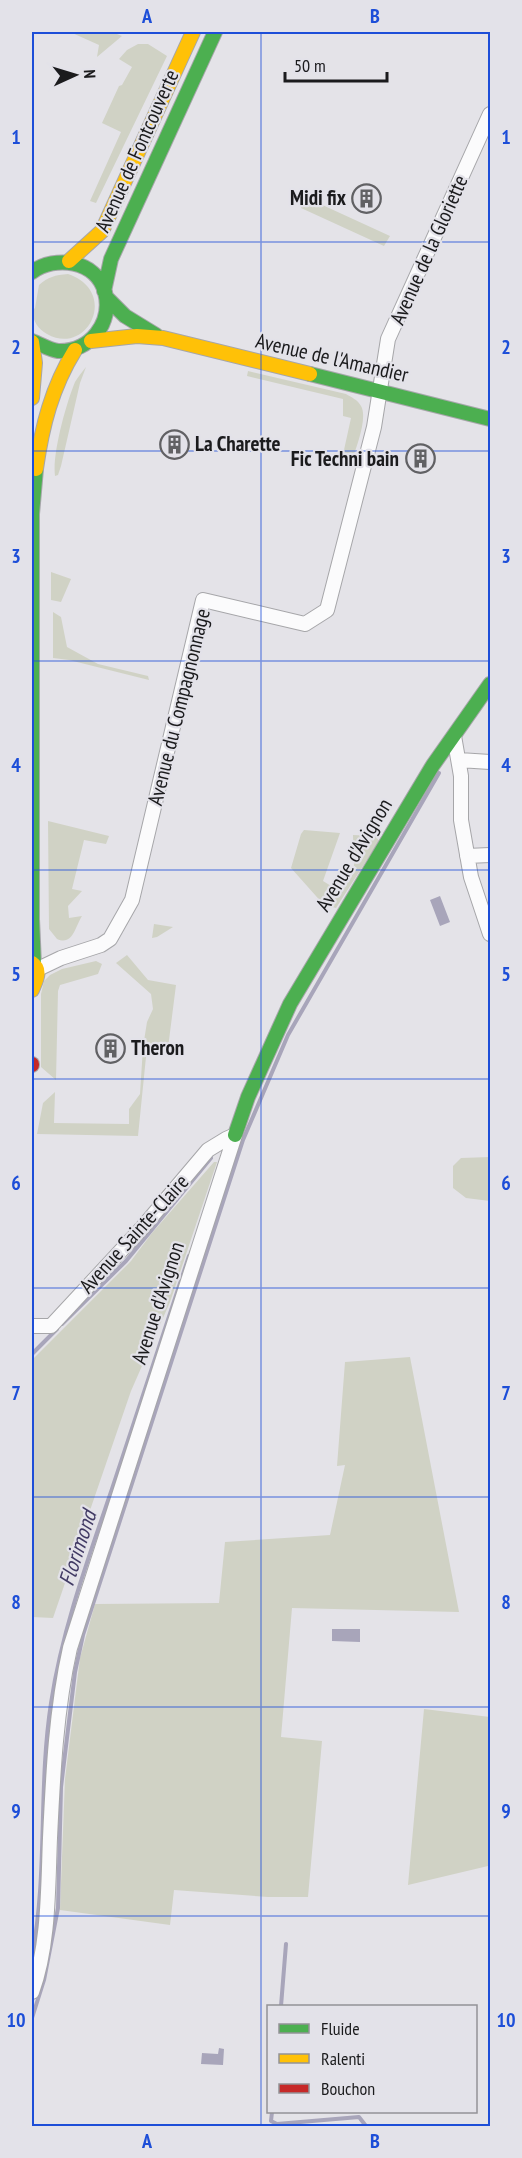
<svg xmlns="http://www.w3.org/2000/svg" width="522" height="2158" font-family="'PT Sans Narrow',sans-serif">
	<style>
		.green { fill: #d0d2c5 }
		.water { fill: #a8a5ba }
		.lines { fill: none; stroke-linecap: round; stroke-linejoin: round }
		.stream { stroke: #a8a5ba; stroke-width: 4 }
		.street-casing { stroke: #a6a6a9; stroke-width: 16 }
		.fast-casing { stroke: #a6a6a9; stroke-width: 16 }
		.slow-casing { stroke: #a6a6a9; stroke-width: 16 }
		.jam-casing { stroke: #a6a6a9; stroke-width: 16 }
		.street { stroke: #fbfbfc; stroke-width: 14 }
		.fast { stroke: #4caf50; stroke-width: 14 }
		.slow { stroke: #ffc107; stroke-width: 14 }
		.jam { stroke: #c62828; stroke-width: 14 }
		.grid { fill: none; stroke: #1d4ed8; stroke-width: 1.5; stroke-opacity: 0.55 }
		.labels { text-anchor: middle; stroke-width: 4.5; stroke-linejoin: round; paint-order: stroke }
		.street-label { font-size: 21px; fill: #1b1b1d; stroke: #e3e2e9 }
		.poi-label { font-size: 21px; font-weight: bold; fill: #1b1b1d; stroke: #e3e2e9; text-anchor: end }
		.water-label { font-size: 22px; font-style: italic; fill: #413a64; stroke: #e3e2e9 }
		.neatline { fill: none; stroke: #1d4ed8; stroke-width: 2 }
		.grid-label { font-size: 20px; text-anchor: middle; font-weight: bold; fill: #1d4ed8 }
	</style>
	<rect width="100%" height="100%" fill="#e4e3e8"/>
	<path class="green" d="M70,32H112L122,36L97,57L99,45Z
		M138,44H148L167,56L96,203L90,201L121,132L102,123L119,86L122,85L132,67L119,59L127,50Z
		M305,197L390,236L384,246L301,208Z
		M68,274C120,292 87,357 47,334C38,329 33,321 32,311L35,308L39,285C48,277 55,275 68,274Z
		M86,367L80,383L61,466L58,475L55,476C52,454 66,404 75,382C78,377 82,372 86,367Z
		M248,371L346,394C351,397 358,400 361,406C368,418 356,447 352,461L342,459L351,418L343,416V399L247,376Z
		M51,572L71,579L61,602L51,600Z
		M53,612L61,617L67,647L98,664L148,676L149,680L69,660L53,658Z
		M48,821L109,836L106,844L84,840L72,889L82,891L68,906L69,918L82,916C75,927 73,946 57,939L49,929Z
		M304,830L340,833L323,881L336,889L344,873L351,877L357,868L354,866L353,835L376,836L379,841L336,908L324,905L291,868L301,834Z
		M154,924L173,927L157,937L152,938Z
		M127,955L148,980L176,985L168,1048L166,1046L147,1047L138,1136L37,1134L43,1103L55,1092L54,1123L129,1124V1109L140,1094L143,1047L147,1022L153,1009L151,994L116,963Z
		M96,961L102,964L98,974L60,985L58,991L56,1080L41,1067V994L44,981L50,975L62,969Z
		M490,1157V1201L466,1198L453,1188V1166L461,1158Z
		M214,1162H217L170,1302L131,1391L53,1618L32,1617V1360L131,1261L152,1233Z
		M410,1357L459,1612L292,1608L281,1737L322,1741L308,1897H268L174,1890L170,1925L60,1910L65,1779L80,1658L95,1604L219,1603L225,1542L330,1535L345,1465L337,1466L345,1362Z
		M424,1709L490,1717V1804L488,1866L408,1885Z"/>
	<path class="water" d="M440,896L450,922L440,926L430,900Z
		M332,1629H360V1642L332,1641Z
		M219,2048L224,2049L223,2065L201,2064L202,2053L218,2054Z"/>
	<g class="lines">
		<path class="stream" d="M62,1324L126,1261L211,1158
			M32,1354L57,1329
			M32,1956C48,1873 38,1787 51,1703C62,1630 88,1559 112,1489C138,1412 163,1334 189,1256
			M281,2006L286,1944
			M32,2018L44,1980L58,1908L61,1787L75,1672L83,1635L243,1140L288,1035L439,773
			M272,2112L271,2121L277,2124L359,2117L366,2126"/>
		<defs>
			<path id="street" d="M454,736L461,776V820L471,877L490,934
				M459,760L490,762
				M467,856L490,855
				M38,969L61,958L101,945L110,939L132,900L203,600L305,624L327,610L374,427L388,339L490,114
				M32,1326H51L142,1228L208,1150L226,1139L235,1135
				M32,1992C49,1946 48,1887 50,1838C53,1774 56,1710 70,1648L235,1135"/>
			<path id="fast" d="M32,272C55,255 96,260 105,292C113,323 90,352 58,351C50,350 40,344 32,341
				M104,291L111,259L215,32
				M106,297L125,316L156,335
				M310,374L490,419
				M34,965L32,919V514L36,469
				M235,1135L248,1097L290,1004L433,765L490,684"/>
			<path id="slow" d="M69,261L102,231L193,32
				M91,341L137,336L163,338L310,374
				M32,342L35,363L32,398
				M36,469C42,426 52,387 75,350
				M32,963C42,970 36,980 32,990"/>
			<path id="jam" d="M32,1064V1065"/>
		</defs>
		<use href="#street" class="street-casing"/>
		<use href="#fast" class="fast-casing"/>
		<use href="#slow" class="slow-casing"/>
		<use href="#jam" class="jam-casing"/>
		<use href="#street" class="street"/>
		<use href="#fast" class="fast"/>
		<use href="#slow" class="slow"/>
		<use href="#jam" class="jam"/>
	</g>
	<path class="grid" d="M261,32V2126M32,242H490M32,451H490M32,661H490M32,870H490M32,1079H490M32,1288H490M32,1497H490M32,1707H490M32,1916H490"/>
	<defs>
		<symbol id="building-ring" viewBox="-11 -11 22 22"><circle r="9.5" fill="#e3e2e9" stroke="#616164" stroke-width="1.5"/><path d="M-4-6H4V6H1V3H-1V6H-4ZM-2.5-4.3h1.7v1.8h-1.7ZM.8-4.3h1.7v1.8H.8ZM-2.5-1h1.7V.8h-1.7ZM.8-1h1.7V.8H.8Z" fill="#616164"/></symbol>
	</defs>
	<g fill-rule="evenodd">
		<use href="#building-ring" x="350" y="182" width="33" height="33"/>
		<use href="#building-ring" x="158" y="428" width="33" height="33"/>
		<use href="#building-ring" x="404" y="442" width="33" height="33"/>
		<use href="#building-ring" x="94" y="1032" width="33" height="33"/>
	</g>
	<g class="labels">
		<g class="street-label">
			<text transform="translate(137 151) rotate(-66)" y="7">Avenue de Fontcouverte</text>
			<text transform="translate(429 250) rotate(-66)" y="7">Avenue de la Gloriette</text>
			<text transform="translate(332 358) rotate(13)" y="7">Avenue de l'Amandier</text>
			<text transform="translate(179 707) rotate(-76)" y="7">Avenue du Compagnonnage</text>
			<text transform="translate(354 855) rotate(-59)" y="7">Avenue d'Avignon</text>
			<text transform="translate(134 1234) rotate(-48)" y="7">Avenue Sainte-Claire</text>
			<text transform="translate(158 1303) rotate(-72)" y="7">Avenue d'Avignon</text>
		</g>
		<g class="poi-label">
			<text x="346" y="205">Midi fix</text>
			<text x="195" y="451" text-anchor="start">La Charette</text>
			<text x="399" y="466">Fic Techni bain</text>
			<text x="131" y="1055" text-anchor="start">Theron</text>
		</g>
		<g class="water-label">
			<text transform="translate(77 1548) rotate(-72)" y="8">Florimond</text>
		</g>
	</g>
	<rect width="522" height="2158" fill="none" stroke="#e3e2e9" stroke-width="66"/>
	<rect x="267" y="2005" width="210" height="108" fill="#e3e2e9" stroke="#939297" stroke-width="1.5"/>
	<rect x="279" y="2024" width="30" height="9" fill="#4caf50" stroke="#939297" stroke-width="1.5"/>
	<text x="321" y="2035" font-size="18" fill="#1b1b1d">Fluide</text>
	<rect x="279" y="2054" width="30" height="9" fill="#ffc107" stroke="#939297" stroke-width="1.5"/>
	<text x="321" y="2065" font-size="18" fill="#1b1b1d">Ralenti</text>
	<rect x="279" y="2084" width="30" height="9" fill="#c62828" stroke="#939297" stroke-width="1.5"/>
	<text x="321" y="2095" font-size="18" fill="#1b1b1d">Bouchon</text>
	<g transform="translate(75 75) rotate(86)" stroke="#e3e2e9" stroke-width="4.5" paint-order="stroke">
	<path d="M0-4.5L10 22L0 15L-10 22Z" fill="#1b1b1d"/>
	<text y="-9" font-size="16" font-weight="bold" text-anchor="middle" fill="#1b1b1d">N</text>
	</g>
	<path d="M285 72v9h102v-9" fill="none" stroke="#1b1b1d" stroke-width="3"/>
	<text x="294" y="72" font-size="18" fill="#1b1b1d" stroke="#e3e2e9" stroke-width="4.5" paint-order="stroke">50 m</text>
	<rect x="33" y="33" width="456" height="2092" class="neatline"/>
	<g class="grid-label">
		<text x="147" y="23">A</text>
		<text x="375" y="23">B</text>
		<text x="16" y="144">1</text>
		<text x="506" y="144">1</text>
		<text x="16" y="354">2</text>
		<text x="506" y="354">2</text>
		<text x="16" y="563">3</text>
		<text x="506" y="563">3</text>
		<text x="16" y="772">4</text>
		<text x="506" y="772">4</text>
		<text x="16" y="981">5</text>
		<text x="506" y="981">5</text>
		<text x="16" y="1190">6</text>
		<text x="506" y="1190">6</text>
		<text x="16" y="1400">7</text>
		<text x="506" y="1400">7</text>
		<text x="16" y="1609">8</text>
		<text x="506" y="1609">8</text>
		<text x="16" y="1818">9</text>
		<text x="506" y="1818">9</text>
		<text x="16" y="2027">10</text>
		<text x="506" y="2027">10</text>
		<text x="147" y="2148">A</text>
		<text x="375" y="2148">B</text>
	</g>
</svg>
